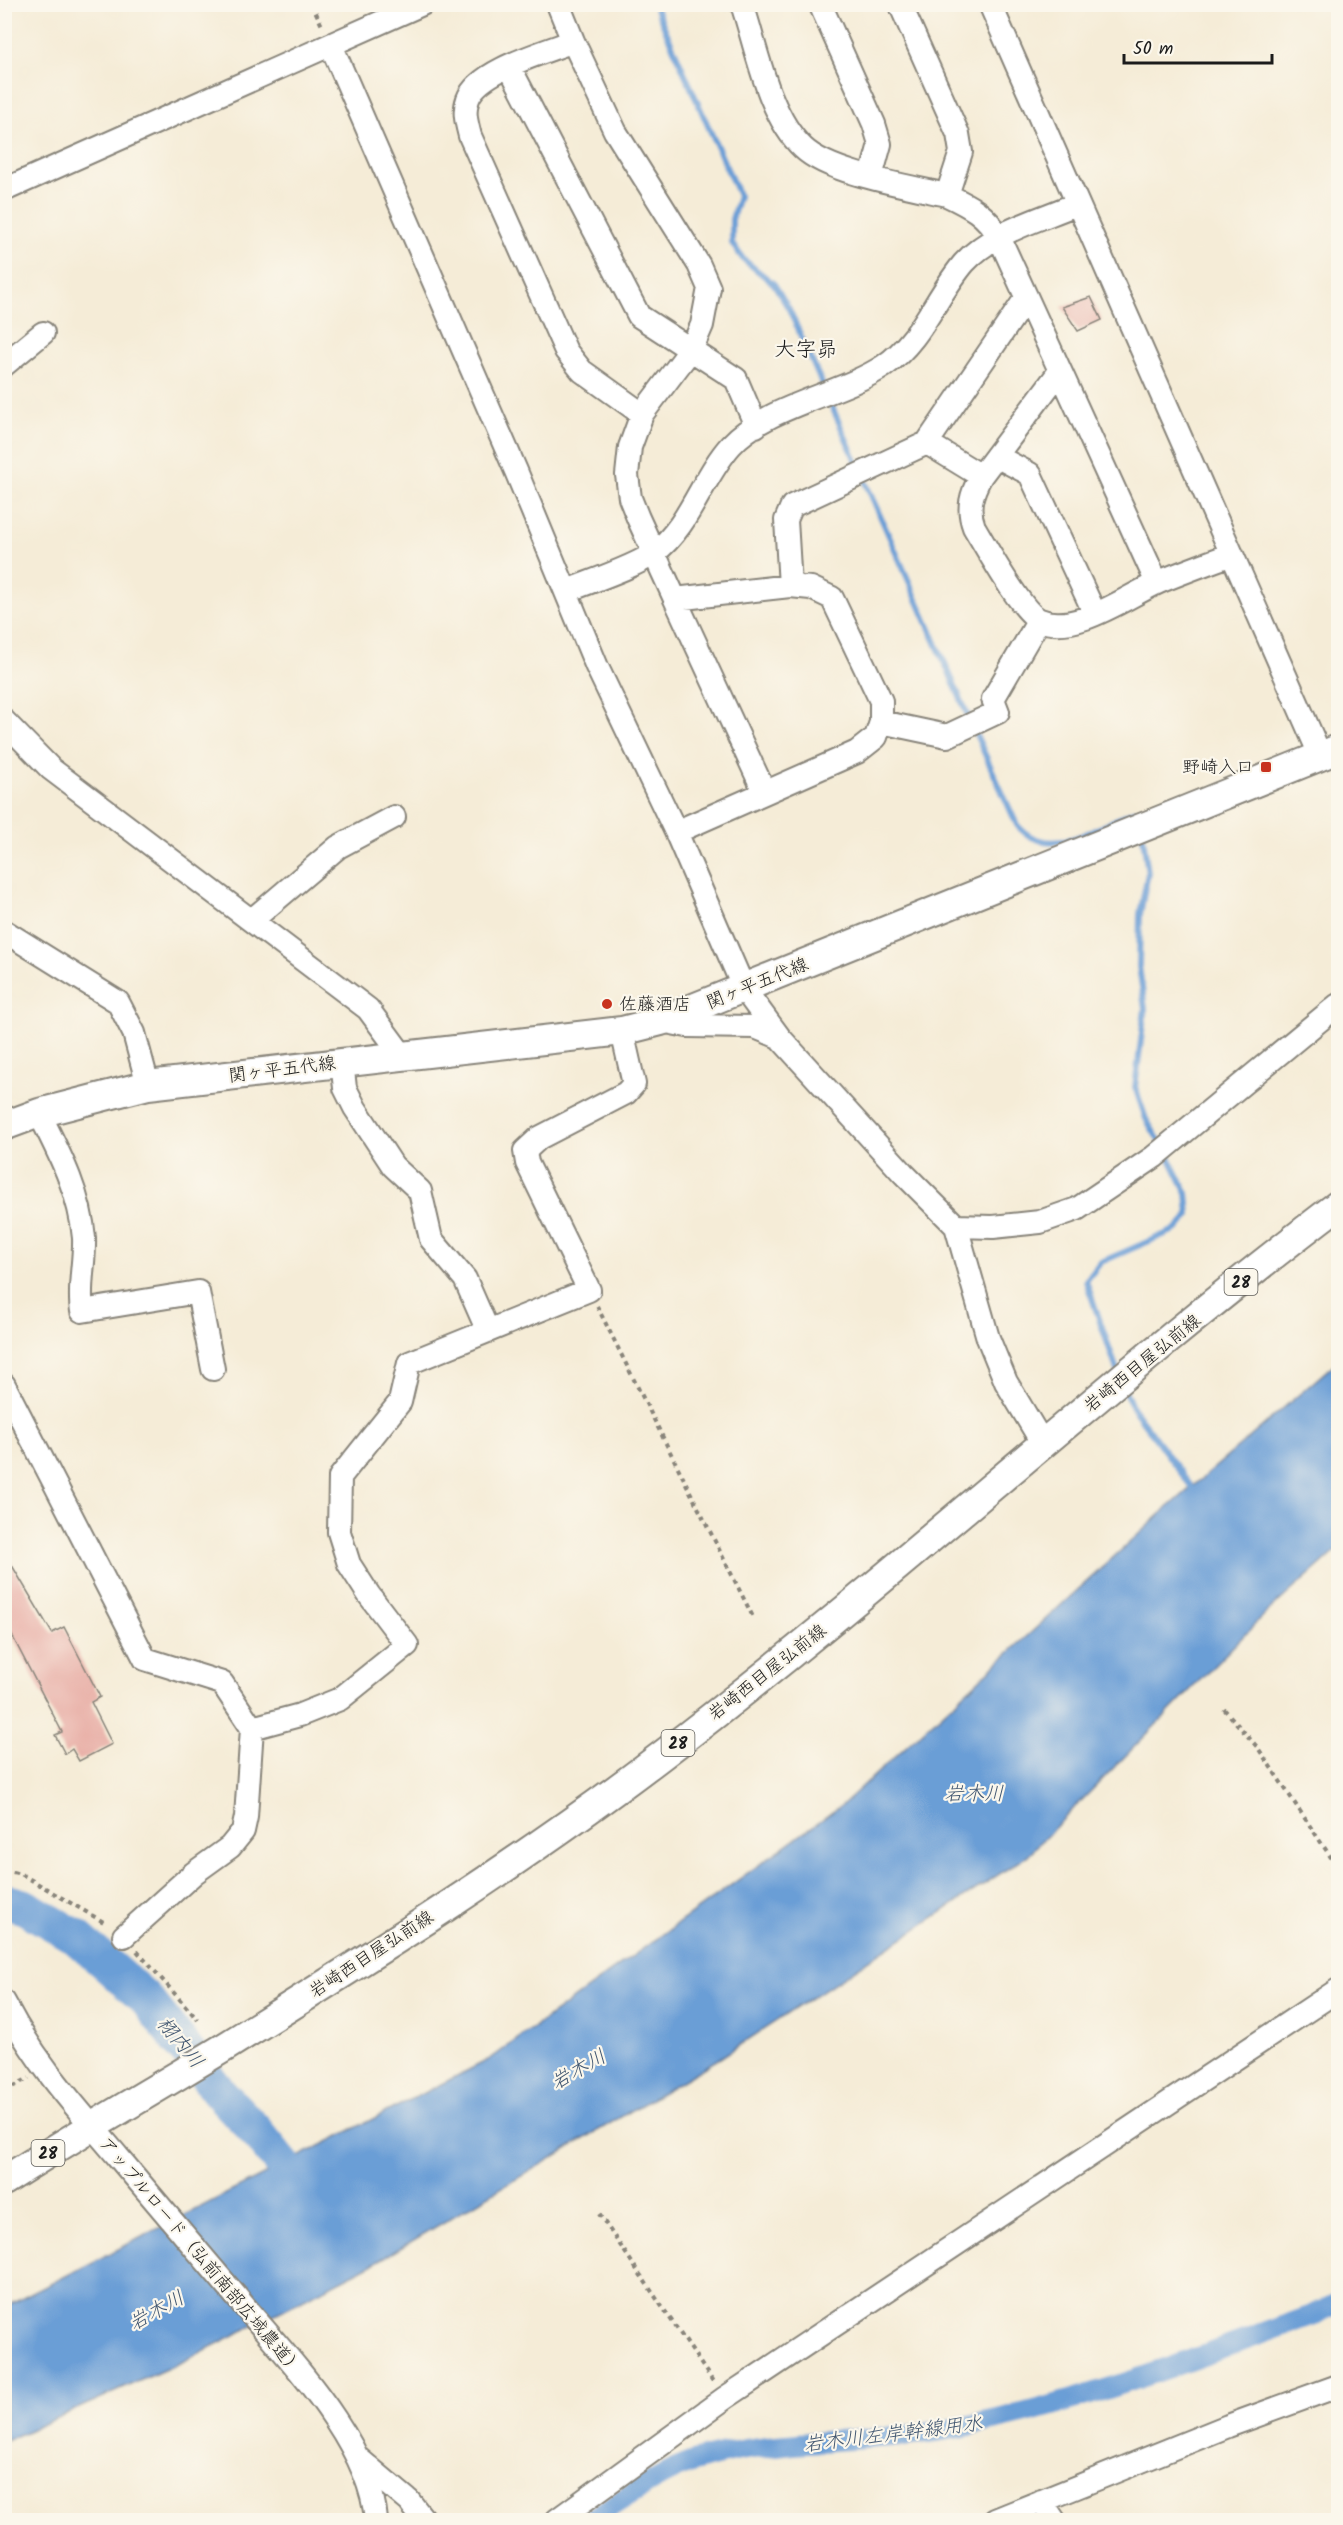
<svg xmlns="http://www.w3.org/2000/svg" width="1343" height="2525" font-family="Kalam,'Klee One',sans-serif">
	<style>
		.water { fill: #6b9ed6; stroke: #445d79; stroke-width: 1.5 }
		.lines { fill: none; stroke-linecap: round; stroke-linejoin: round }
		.stream { stroke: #6b9ed6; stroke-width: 6 }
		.canal { stroke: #6b9ed6; stroke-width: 21 }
		.river { stroke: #6b9ed6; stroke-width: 36 }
		.building { fill: #e8ada5 }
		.minor-casing { stroke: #88847a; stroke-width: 26 }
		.major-casing { stroke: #88847a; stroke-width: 32 }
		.path { stroke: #88847a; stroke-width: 4; stroke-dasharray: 4.5 4.5; stroke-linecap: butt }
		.minor { stroke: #fff; stroke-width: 22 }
		.major { stroke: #fff; stroke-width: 28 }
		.poi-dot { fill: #c8321e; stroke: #fbf7ec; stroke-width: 2 }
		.labels { text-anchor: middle; stroke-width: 4.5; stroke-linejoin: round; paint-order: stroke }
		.shield { fill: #fbf7ec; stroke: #5f5e5a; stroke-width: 1.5 }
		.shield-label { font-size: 16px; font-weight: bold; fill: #1c1c1c }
		.poi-label { font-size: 18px; fill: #1c1c1c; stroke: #fbf7ec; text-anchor: end }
		.street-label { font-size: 18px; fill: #1c1c1c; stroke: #fbf7ec }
		.water-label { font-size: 20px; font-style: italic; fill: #405670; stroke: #fbf7ec }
		.quarter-label { font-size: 21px; fill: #1c1c1c; stroke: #fbf7ec }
	</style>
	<rect width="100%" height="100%" fill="#fbf7ec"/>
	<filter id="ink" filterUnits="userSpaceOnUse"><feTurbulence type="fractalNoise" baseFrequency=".0167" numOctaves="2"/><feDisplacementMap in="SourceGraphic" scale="12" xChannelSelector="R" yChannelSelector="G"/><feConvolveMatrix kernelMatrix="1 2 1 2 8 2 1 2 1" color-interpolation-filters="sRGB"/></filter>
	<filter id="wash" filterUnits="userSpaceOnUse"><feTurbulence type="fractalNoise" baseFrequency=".008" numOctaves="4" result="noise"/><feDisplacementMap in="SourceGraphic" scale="24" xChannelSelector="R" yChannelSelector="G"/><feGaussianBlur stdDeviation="1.35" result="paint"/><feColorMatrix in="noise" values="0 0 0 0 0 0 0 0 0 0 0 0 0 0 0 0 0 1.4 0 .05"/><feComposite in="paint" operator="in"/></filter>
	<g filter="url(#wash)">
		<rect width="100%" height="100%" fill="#f5ecd7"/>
		<path class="water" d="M1338,1361V1549L1264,1615L1027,1856L720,2058L380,2260L184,2361L5,2441V2307L490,2059L842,1805L1164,1511Z"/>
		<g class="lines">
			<path class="stream" d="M654,4L739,196L732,219V243L743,259L774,284L789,309L970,720
				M974,730L1017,825C1049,863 1098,827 1134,811L1137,821
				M1143,837L1148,873L1140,914L1139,966L1145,1009L1135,1087L1146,1119L1161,1144
				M1118,1373L1086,1281L1101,1262L1177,1229L1189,1215L1187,1193L1167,1153
				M1124,1388L1132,1407L1196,1493"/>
			<path class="canal" d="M590,2520C617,2503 662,2472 692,2462C779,2435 873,2445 962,2427C1083,2404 1200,2356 1316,2314L1338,2303"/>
			<path class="river" d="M4,1901L25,1907L76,1937L146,1999L219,2092L253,2128L298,2183L299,2208"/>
		</g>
		<g id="blocks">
			<path class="building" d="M1091,297L1102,320L1078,331L1062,307Z
				M4,1552L52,1633L64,1627L100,1697L91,1702L112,1744L79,1761L72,1749L65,1754L55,1735L62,1732L4,1620Z"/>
		</g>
	</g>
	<g filter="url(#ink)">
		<use href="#blocks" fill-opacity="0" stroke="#88847a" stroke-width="1.5"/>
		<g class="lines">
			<defs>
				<path id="minor" d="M558,4L573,41
					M742,4C757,49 768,115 803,148C830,174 909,186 947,195
					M820,4L874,124L880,144L871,177
					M900,4L958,134L961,152L947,195C970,206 986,214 999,237L1157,583
					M990,4L1321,757
					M331,45L516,471L597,667L676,832L744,989L780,1038L903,1173L956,1226L993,1227L1040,1222L1077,1209L1154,1157L1338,1005
					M509,66L639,316L736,379L756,426
					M4,190L422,4
					M4,365L43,333
					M1060,371L981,476C971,494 967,509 974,527C986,547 1022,613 1040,620C1076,635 1127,596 1159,582C1183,572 1208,563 1232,554
					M642,414L582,371L566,351L470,136C467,124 463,112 468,99C478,70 546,52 573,41L615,131L699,265L709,288L702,325L692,348L642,414L630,447L627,475L630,498L638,518L675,599L790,586L811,588L832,598L881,701V722L876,737L857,752L676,832
					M927,443L981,476
					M996,456L1030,474L1095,614
					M790,586L786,520L792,506L927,443L1026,298
					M567,591C589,582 637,566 654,553C690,526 702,477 731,445C766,406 840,395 884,366C921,341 936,296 964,263C992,232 1039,220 1076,204
					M675,599L764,791
					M4,721L51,769L368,1009L402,1055
					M881,722L947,736L998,712L993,699L1039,620
					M252,920L338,847L394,817
					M4,931L118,1002L134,1033L148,1085
					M661,1021L687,1026L755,1027L779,1037
					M342,1062L345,1088L355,1108L393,1166L420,1191L431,1239L465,1279L487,1329
					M39,1113C59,1153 80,1192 84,1238C85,1262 78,1287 82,1311L198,1292L213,1369
					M956,1226L988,1338L1006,1382L1043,1444
					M4,1385L145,1659L222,1683L252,1728L246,1817L243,1831L230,1847L194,1873L124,1936
					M252,1728L300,1715L340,1699L407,1645L369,1595L349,1564L339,1532L340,1477L400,1402L409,1363L589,1290L527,1163L525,1151L539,1138L626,1093L634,1084L622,1031
					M4,2002C36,2064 75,2106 119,2158C163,2210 207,2262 251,2314C298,2369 370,2446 376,2520
					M359,2459L409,2501L424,2520
					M1041,2501L1054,2520
					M557,2520L725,2398L1338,1990
					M995,2520L1228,2426L1338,2386"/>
				<path id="major" d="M4,1126L39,1113L148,1085L622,1031L661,1021L1338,749
					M4,2181C77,2134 151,2092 225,2047C373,1955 522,1862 661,1756C893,1580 1106,1381 1338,1205"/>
			</defs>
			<use href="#minor" class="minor-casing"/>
			<use href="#major" class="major-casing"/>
			<path class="path" d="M312,4L323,28
				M597,1306L754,1619
				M1224,1709L1258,1748L1338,1868
				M4,1870L21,1874L107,1924
				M137,1951L198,2020
				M4,2072L12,2087L29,2078
				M599,2214L714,2383"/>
			<use href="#minor" class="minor"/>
			<use href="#major" class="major"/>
		</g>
	</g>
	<g class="poi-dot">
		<rect x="1260" y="761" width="12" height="12" rx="3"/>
		<circle cx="607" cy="1004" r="6"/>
	</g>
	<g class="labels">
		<g class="shield">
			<rect x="1224.5" y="1269" width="33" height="26" rx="4.5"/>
			<rect x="661.5" y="1730" width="33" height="26" rx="4.5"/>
			<rect x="31.5" y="2140" width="33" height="26" rx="4.5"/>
		</g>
		<g class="shield-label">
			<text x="1241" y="1288">28</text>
			<text x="678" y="1749">28</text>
			<text x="48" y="2159">28</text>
		</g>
		<g class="poi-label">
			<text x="1254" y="773">野崎入口</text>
			<text x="619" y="1010" text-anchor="start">佐藤酒店</text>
		</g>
		<g class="street-label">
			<text transform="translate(757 983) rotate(-22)" y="6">関ヶ平五代線</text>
			<text transform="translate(282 1069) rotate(-7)" y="6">関ヶ平五代線</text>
			<text transform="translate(1142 1363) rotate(-39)" y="6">岩崎西目屋弘前線</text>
			<text transform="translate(767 1672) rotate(-38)" y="6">岩崎西目屋弘前線</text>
			<text transform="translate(371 1954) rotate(-33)" y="6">岩崎西目屋弘前線</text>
			<text transform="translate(201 2256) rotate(50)" y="6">アップルロード（弘前南部広域農道）</text>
		</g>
		<g class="water-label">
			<text x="974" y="1800">岩木川</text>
			<text transform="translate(181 2042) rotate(50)" y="7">栩内川</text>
			<text transform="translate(578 2069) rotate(-30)" y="7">岩木川</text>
			<text transform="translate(156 2310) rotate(-29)" y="7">岩木川</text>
			<text transform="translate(893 2433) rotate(-7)" y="7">岩木川左岸幹線用水</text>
		</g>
		<g class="quarter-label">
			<text x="806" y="356">大字昴</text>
		</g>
	</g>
	<rect width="1343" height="2525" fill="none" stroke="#fbf7ec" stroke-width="24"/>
	<path d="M1124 54v9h148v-9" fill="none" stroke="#1c1c1c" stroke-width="3"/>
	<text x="1133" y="54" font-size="18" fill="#1c1c1c" stroke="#fbf7ec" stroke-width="4.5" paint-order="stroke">50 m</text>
</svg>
